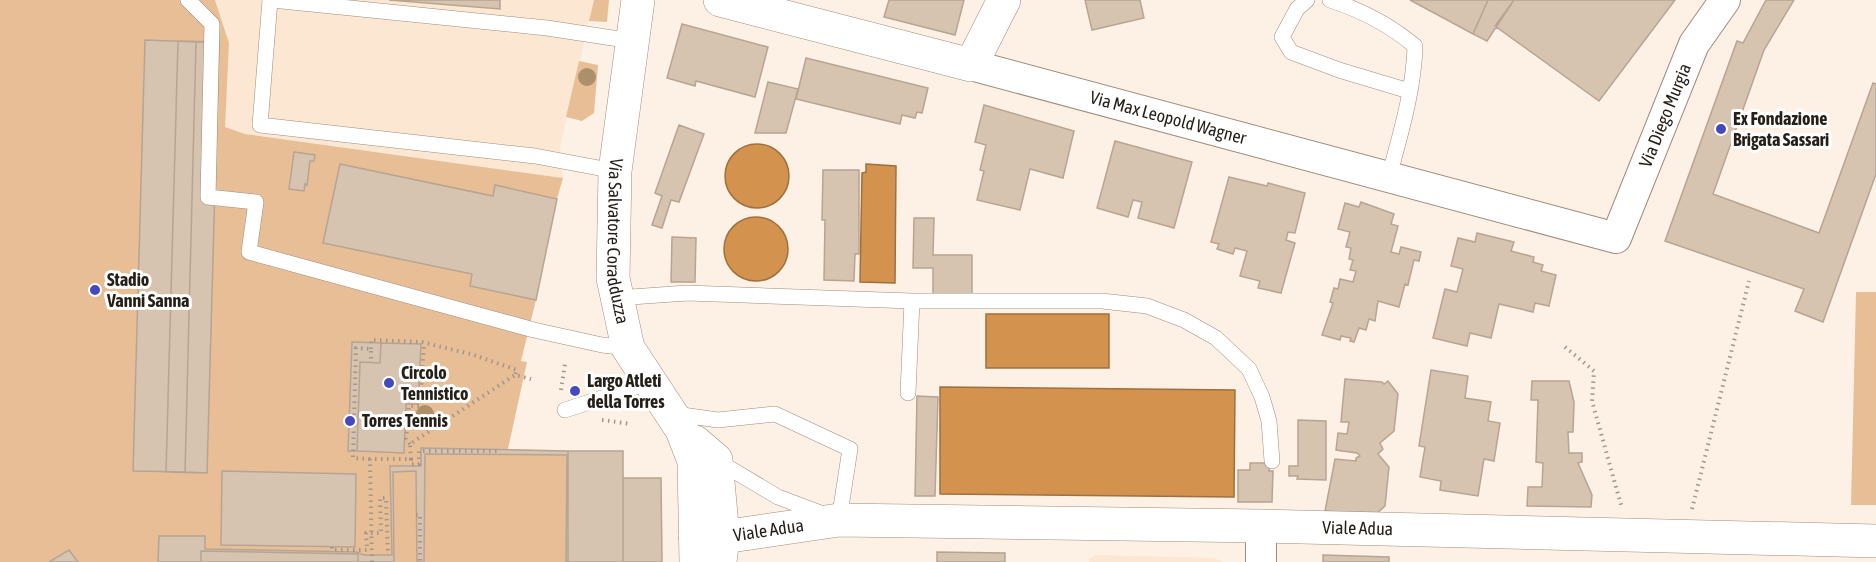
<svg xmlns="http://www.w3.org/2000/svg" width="1876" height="562" font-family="'Asap Condensed',sans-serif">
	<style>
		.built { fill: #fce7d3 }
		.green { fill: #e8be97 }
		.water { fill: #d3924e; stroke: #9f703e; stroke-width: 1.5 }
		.building { fill: #d6c3b0; stroke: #b7a492; stroke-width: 1.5 }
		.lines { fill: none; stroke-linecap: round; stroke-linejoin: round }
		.service-casing { stroke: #9f8c7b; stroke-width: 16 }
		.minor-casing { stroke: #9f8c7b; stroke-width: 32 }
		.secondary-casing { stroke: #9f8c7b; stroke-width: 34 }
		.path { stroke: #a1978d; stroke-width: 4; stroke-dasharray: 1.5 4.5; stroke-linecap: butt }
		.service { stroke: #fff; stroke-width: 15 }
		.minor { stroke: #fff; stroke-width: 30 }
		.secondary { stroke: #fff; stroke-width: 33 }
		.tree { fill: #ac8f6b }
		.poi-dot { fill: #4449be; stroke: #fff; stroke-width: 2 }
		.labels { text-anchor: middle; stroke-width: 6; stroke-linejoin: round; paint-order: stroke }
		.street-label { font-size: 18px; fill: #261f18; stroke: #fff }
		.poi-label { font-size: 18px; font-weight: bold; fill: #261f18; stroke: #fff; text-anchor: start }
	</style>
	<rect width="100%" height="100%" fill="#fdf1e5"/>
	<path class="built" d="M215,0H594L560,147L563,178L245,134L224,127L229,43Z
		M1096,555L1215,558L1222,562H1089L1090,558Z"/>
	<path class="green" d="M0,0H215L229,43L225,127L245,134L563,178L557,199L496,185L493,196L324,243L472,274L470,286L536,300L521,361L527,362L508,449L568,451V562H0Z
		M594,0H609L607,22L589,21Z
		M579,61L598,65L594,113L582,121L566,117Z
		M1856,292H1876V505H1851Z"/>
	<path class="water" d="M725 176a32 32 0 1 1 64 0a32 32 0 1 1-64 0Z
		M866,164L896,166L895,283L860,282L862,173L866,172Z
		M724 249a32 32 0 1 1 64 0a32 32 0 1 1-64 0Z
		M986,314H1109V368H986Z
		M940,387L1235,390L1234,497L940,494Z"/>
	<path class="building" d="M389,0H500V9Z
		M889,0H964L955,35L884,17Z
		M1085,0H1140L1144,18L1092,30Z
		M1410,0H1488L1473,34Z
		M1488,0H1514L1487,41L1473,34Z
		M1514,0H1675L1599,101L1495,26Z
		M1766,0H1794L1764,50L1713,194L1819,233L1873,83L1876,84V174L1823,322L1795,311L1804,289L1665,241L1737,41L1743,43Z
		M682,24L768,47L755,97L696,81L695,86L667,78Z
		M145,40L196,42L185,472L133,471Z
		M178,41L219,42L207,473L166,472Z
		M196,42H219L207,473L185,472Z
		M806,58L928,88L922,113L917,112L915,118L902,115L900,124L796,99Z
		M768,82L798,89L786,133H755Z
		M984,105L1074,131L1063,178L1030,169L1020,210L977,200L984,171L980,170L986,145L975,142Z
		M679,125L704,134L679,202L671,200L662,228L652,225L662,196L655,193Z
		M1115,141L1192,162L1174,228L1138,218L1142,202L1133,200L1128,217L1097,208Z
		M294,152L315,155L314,161H310L307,185L305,184L304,191L289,189Z
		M340,164L493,196L495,185L557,199L536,300L470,286L472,274L323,243Z
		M823,170H859V254H855L854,281L824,280L825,220H822Z
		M1229,177L1267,186L1268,183L1305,193L1295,233L1288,232L1286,240L1295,243L1281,293L1258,288L1260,281L1240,276L1247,251L1235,248L1233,254L1217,249L1219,244L1211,242Z
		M1361,202L1394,214L1391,224L1398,226L1391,252L1399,254L1401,247L1421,252L1419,261L1414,260L1408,285L1405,284L1399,307L1378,301L1375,321L1369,319L1366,330L1359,328L1354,342L1350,341L1351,338L1341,336L1340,340L1322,335L1333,303L1330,302L1334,288L1338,289L1340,279L1353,282L1356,271L1350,270L1353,260L1349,259L1351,248L1346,247L1350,232L1338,229L1345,203L1359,207Z
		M914,218H934L933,255H972V294H933V268H913Z
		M1477,233L1514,242L1511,251L1534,257L1533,262L1543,265L1541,271L1556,275L1549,306L1535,303L1533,312L1499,304L1491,338L1470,333L1467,346L1433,338L1445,289L1457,292L1463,269L1451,266L1458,238L1475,242Z
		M672,237L696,238L695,282H671Z
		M352,342L381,343L380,363L360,362L357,451H348Z
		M381,343L421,344L418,404H406L404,453L357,451L360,362L380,363Z
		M1431,370L1468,376L1465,398L1491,402L1488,421L1500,423L1494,461L1484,459L1478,496L1440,490L1441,481L1420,477L1425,447L1419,446Z
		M1345,379L1382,382L1384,384L1388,381L1398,394L1394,431L1380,443L1383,449L1378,454L1389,467L1385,506L1373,517L1325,511L1335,459L1356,461V458L1360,456L1357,453L1336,450L1338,433L1347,434L1349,422H1341Z
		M1532,381H1569L1574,402L1573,432H1568L1569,453H1582V462L1578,463L1592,495L1591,507L1527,506L1528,487H1542L1543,463L1536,462L1538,400H1531Z
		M917,396L938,397L935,496H915Z
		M1298,420L1326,421V480L1297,479L1298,476H1289V466H1298Z
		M421,448L568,451V562H566L567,455L425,454L424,562H417L416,471L393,472L394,562H358V554L201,551V562H158L159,536H205V549L356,552L364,555H392L390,466H421Z
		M568,451H623V562H568Z
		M1250,463H1269V471H1273L1272,502H1238V470H1250Z
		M222,471L356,474L355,547L221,545Z
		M623,478H661L662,562H623Z
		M69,550L78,562H49Z
		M201,551L358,554V562H201Z
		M937,552L1005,553V562H937Z
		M1323,555L1389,557V562H1323Z"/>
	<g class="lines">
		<defs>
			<path id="service" d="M188,0L212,24L208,197L256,202L249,252L534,330L602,345L628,348
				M270,0L260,125L535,156L615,171
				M272,0L547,28L632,41
				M1307,0L1297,9L1282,37L1291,52L1339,70L1409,91
				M1330,0C1361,10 1390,25 1415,46C1414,90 1400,135 1389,177
				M617,298L687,293L912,301
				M908,393L912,301H1102L1147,306L1184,320L1216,338L1249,369L1262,397L1269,421L1272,461
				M565,410L651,382
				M675,414L718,420L775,414L850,449L839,520L778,497L716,460"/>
			<g id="minor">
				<path id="s1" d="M971,65L1616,238L1694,44L1725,0"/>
				<path d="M1261,562V526"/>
			</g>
			<g id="secondary">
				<path id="s2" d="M638,0L615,171L613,278L628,348L682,430L694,461L696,562"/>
				<path d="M720,0L971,65L1004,0"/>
				<path d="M695,442L716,460L723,537L720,562"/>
				<path id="s3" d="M695,535L723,537L839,520L1261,526L1876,541"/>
			</g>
		</defs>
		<use href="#service" class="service-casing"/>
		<use href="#minor" class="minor-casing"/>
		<use href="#secondary" class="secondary-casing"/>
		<path class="path" d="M1565,347L1594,371L1592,401L1621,505
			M371,349V340L422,342L474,355L517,370L515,375
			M561,390L565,364
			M602,420L631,424
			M410,444L406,439L409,406H420L424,344
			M370,459L353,458L356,348L371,349V362
			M411,459V464H419V451H497L498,454
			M1692,509L1749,281
			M416,515H420V562
			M332,547V550H367L366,533H381L380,498H386L388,555
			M372,562L370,459H411L410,444L515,375L531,379"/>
		<use href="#service" class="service"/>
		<use href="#minor" class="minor"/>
		<use href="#secondary" class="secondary"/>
	</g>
	<g class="tree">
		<circle cx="587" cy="77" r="9"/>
		<circle cx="425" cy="414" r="9"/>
	</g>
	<g class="poi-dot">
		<circle cx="1721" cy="129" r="6"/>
		<circle cx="95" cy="290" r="6"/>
		<circle cx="389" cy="383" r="6"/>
		<circle cx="575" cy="391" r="6"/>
		<circle cx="350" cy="421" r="6"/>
	</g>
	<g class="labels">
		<g class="street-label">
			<text dy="6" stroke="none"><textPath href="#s1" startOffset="800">Via Diego Murgia</textPath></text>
			<text dy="6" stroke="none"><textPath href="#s1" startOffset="204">Via Max Leopold Wagner</textPath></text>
			<text dy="6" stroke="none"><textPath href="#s2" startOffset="243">Via Salvatore Coradduzza</textPath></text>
			<text dy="6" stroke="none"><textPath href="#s3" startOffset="664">Viale Adua</textPath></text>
			<text dy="6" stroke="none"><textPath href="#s3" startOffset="74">Viale Adua</textPath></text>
		</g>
		<g class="poi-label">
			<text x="1733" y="125">Ex Fondazione<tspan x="1733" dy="21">Brigata Sassari</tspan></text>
			<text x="107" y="286">Stadio<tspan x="107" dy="21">Vanni Sanna</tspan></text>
			<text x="401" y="379">Circolo<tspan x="401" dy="21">Tennistico</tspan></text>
			<text x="587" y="387">Largo Atleti<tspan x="587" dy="21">della Torres</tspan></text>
			<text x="362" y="427">Torres Tennis</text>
		</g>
	</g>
</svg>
